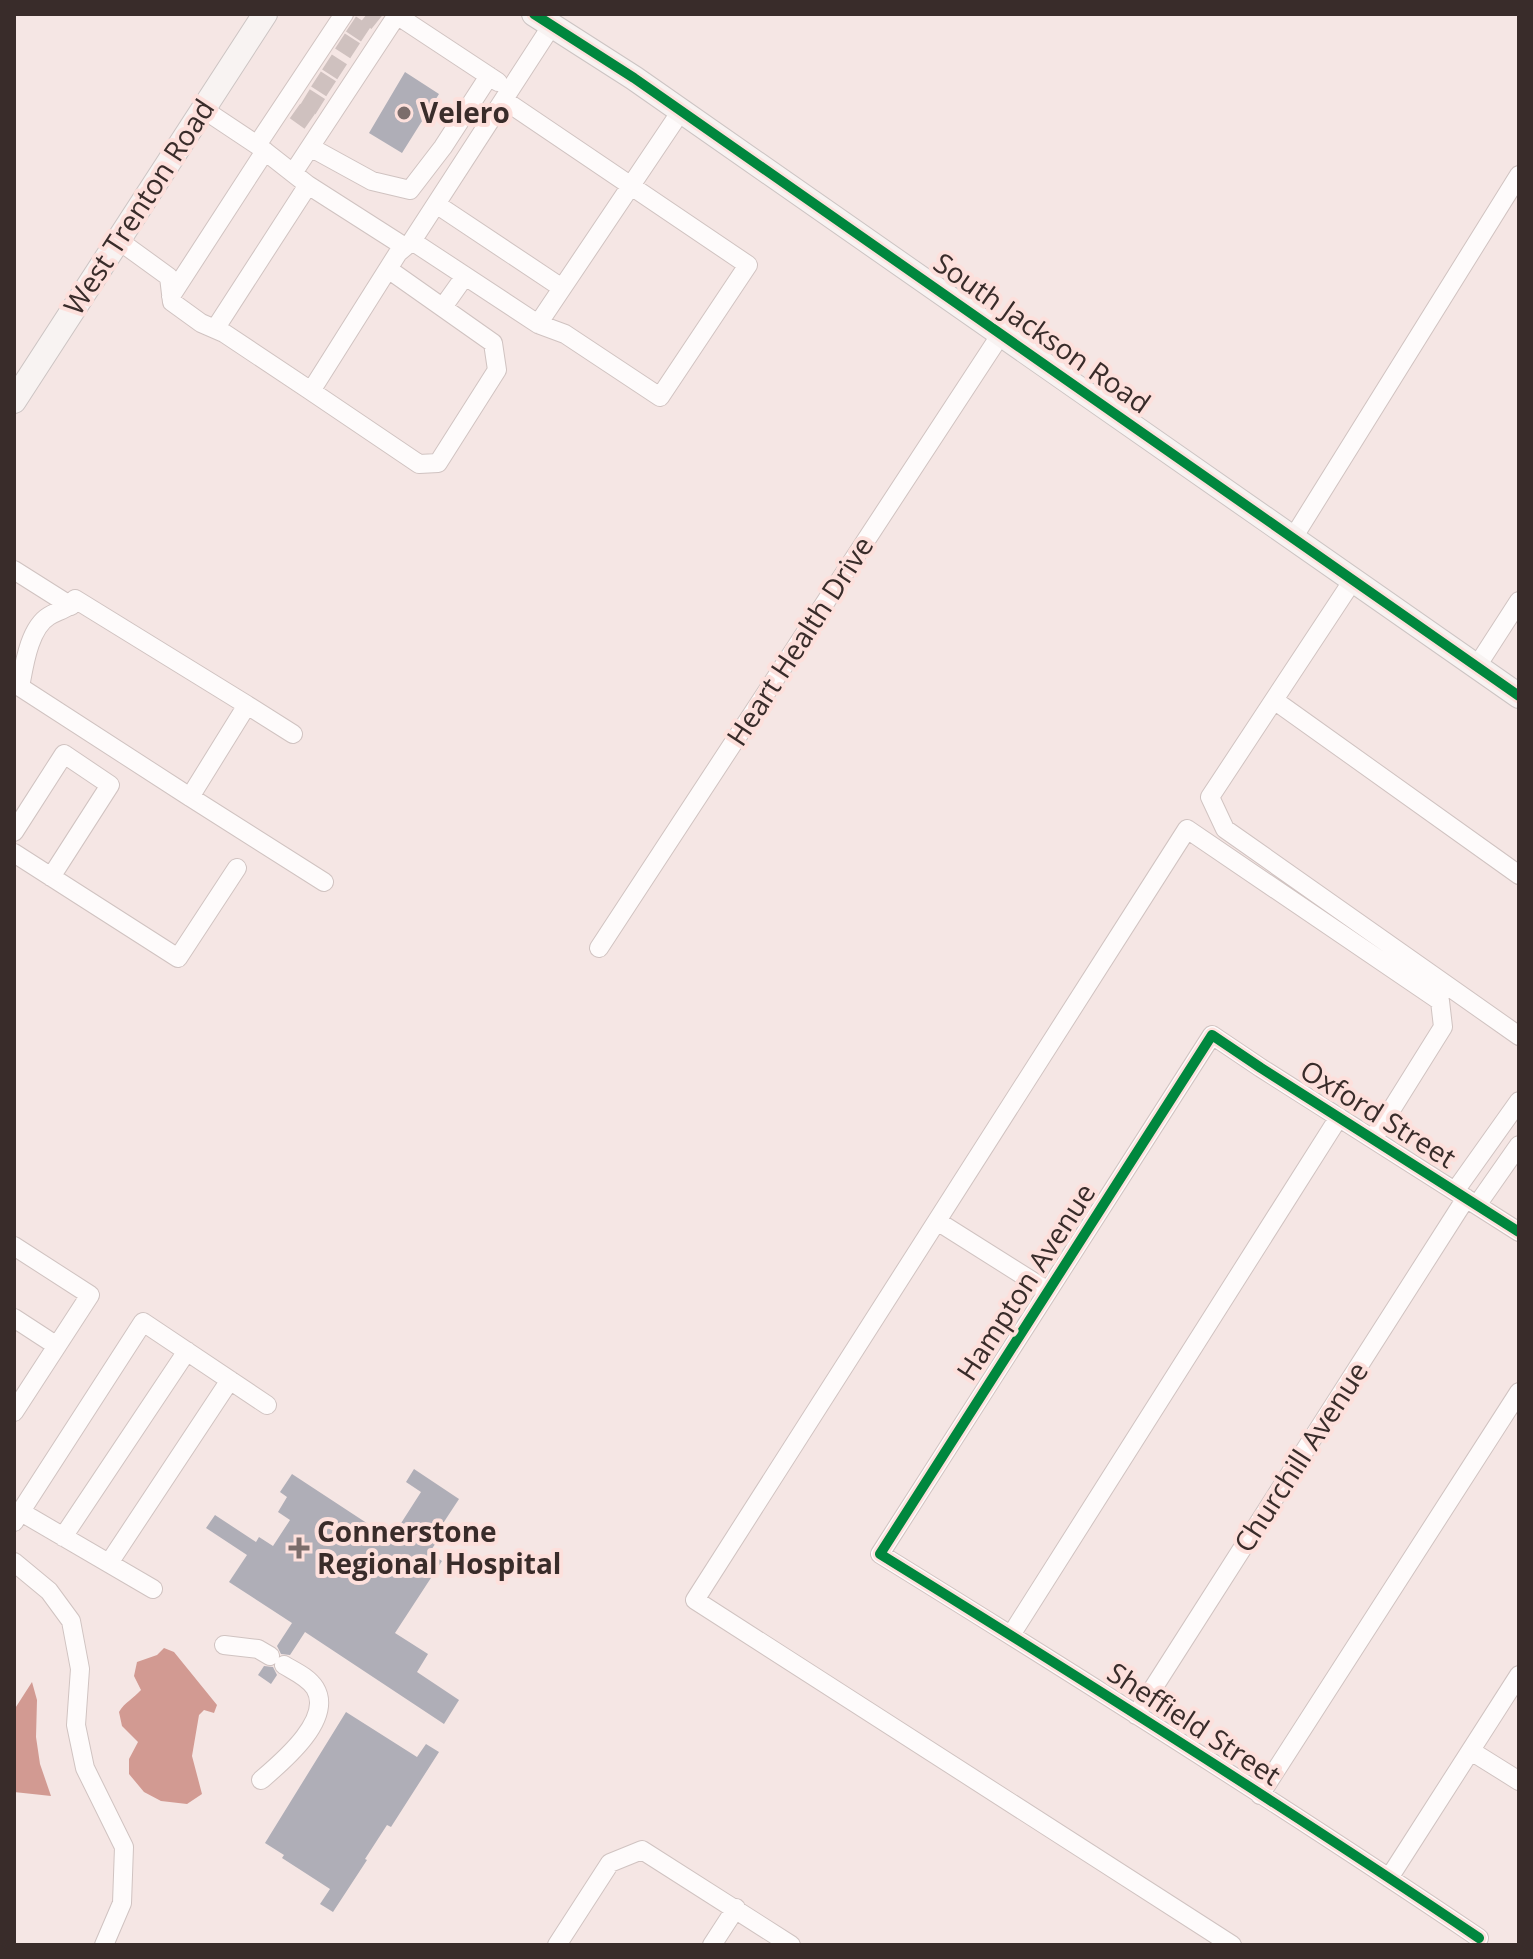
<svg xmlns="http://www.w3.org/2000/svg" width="1533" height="1959" font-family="'Open Sans',sans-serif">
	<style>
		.water { fill: #d29a92 }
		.building { fill: #afaeb7 }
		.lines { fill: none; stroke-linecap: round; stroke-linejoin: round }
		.minor-tunnel { stroke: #cfc1bf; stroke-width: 18; stroke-dasharray: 18 9; stroke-linecap: butt }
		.minor-casing { stroke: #d0c3c1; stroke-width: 20 }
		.major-casing { stroke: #ccc4c3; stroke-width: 26 }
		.minor { stroke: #fefbfb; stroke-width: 18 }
		.major { stroke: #f8f3f2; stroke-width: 24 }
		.cycleway-casing { stroke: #fde0dc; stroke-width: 15 }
		.cycleway { stroke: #00873e; stroke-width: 10 }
		.poi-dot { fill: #7b6d6b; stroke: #fde0dc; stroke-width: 3 }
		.labels { text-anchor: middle; stroke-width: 8; stroke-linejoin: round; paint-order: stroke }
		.poi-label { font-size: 28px; font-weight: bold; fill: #392c2a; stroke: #fde0dc; text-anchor: start }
		.street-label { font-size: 28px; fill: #392c2a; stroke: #fde0dc }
	</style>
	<rect width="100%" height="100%" fill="#f5e6e4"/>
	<path class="water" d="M164,1648L174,1652L217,1705L214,1713L204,1710L199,1715L192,1756L202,1794L187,1804L161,1801L144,1792L129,1774V1759L138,1742L122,1726L119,1712C125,1702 133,1699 141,1690L134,1676L137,1662L157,1655Z
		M32,1682L37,1700L36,1737L40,1764L51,1796L14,1792V1710Z"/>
	<path class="building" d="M405,72L439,94L402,153L369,133Z
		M414,1469L459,1499L438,1531L442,1534L429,1553L442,1561L395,1633L428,1654L417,1672L459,1700L444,1724L305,1632L290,1655L281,1654L277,1646L292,1623L229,1582L247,1555L206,1528L215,1515L256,1542L259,1537L273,1546L290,1520L278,1512L287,1497L280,1492L292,1474L388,1537L393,1529L396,1531L421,1492L406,1482Z
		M264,1666L273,1667L277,1675L271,1684L258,1675Z
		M346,1712L417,1757L426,1744L439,1752L391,1827L387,1825L365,1859L367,1860L333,1912L320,1904L330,1889L282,1858L284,1855L265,1843Z"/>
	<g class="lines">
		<path class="minor-tunnel" d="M367,14L377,22
			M351,24L369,36
			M340,41L357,52
			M327,62L344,73
			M316,79L333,90
			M305,97L321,107
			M295,111L312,123"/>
		<defs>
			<path id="minor" d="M395,14L498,82
				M203,109L257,145L344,14
				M257,145L308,185L405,247
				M310,147L372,181L410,190L443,147L489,76
				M293,173L397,15
				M436,204L562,288
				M118,240L169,277L172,302L201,323L224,333L311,391L398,253L412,241L552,25
				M412,241L538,324L565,334L660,397L748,265L504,100
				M171,296L265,151
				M443,307L465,276
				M538,324L681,111
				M215,329L308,185
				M311,391L419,464L438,463L497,370L493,343L388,269
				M1293,538L1519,175
				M14,570L71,606
				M1353,580L1210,797L1225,829L1519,1036
				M75,599L247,705L190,797L20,687C24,666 29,628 49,616C59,610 69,609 75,599Z
				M1477,666L1519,601
				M1274,700L1519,875
				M247,705L293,734
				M190,797L324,882
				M14,832L64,754L110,785L51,877
				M14,853L178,958L237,868
				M599,948L1001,334
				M1455,1191L1519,1101
				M1477,1205L1519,1145
				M937,1221L1048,1291
				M14,1246L90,1295L14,1412
				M14,1318L57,1346
				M21,1512L153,1589
				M14,1522L143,1322L267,1405
				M63,1537L187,1351
				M14,1562L49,1591L71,1621L80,1669L76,1725L85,1768L124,1847L122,1903L104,1945
				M109,1563L230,1380
				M1011,1635L1339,1117
				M224,1645L258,1649L270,1656
				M1136,1715L1466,1198
				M1471,1751L1519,1781
				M261,1780C282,1762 334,1719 315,1688C308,1677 294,1671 284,1665
				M1260,1795L1519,1392
				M1389,1878L1519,1675
				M1479,1938C1282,1805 1082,1679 880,1554L1212,1035L1261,1068L1519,1232
				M557,1945L610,1863L642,1850L791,1945
				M712,1945L736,1908
				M1232,1945L695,1600L1187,829L1440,1001L1443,1027L1373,1139"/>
			<path id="major" d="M534,14L634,78L1519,696
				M14,401L265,14"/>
		</defs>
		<use href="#minor" class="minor-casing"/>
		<use href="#major" class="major-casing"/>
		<use href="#minor" class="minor"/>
		<use href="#major" class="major"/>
		<defs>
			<path id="cycleway" d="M534,14L634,78L1519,696
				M1479,1938C1282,1805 1082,1679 880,1554L1212,1035L1261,1068L1519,1232"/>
		</defs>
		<use href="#cycleway" class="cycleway-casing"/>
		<use href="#cycleway" class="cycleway"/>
	</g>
	<g class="poi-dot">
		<circle cx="404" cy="113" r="8"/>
		<path d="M295 1536h8v8h8v8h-8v8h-8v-8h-8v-8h8z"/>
	</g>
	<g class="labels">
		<g class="poi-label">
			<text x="420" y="123">Velero</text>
			<text x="317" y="1542">Connerstone<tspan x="317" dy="32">Regional Hospital</tspan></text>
		</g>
		<g class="street-label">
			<text transform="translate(139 207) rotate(-57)" y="10">West Trenton Road</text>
			<text transform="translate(1042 333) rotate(35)" y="10">South Jackson Road</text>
			<text transform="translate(800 641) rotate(-57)" y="10">Heart Health Drive</text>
			<text transform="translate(1378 1114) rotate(32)" y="10">Oxford Street</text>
			<text transform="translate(1026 1282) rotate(-57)" y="10">Hampton Avenue</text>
			<text transform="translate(1301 1457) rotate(-57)" y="10">Churchill Avenue</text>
			<text transform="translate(1194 1724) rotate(33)" y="10">Sheffield Street</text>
		</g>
	</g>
	<rect width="1533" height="1959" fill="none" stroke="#392c2a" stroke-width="32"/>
</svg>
